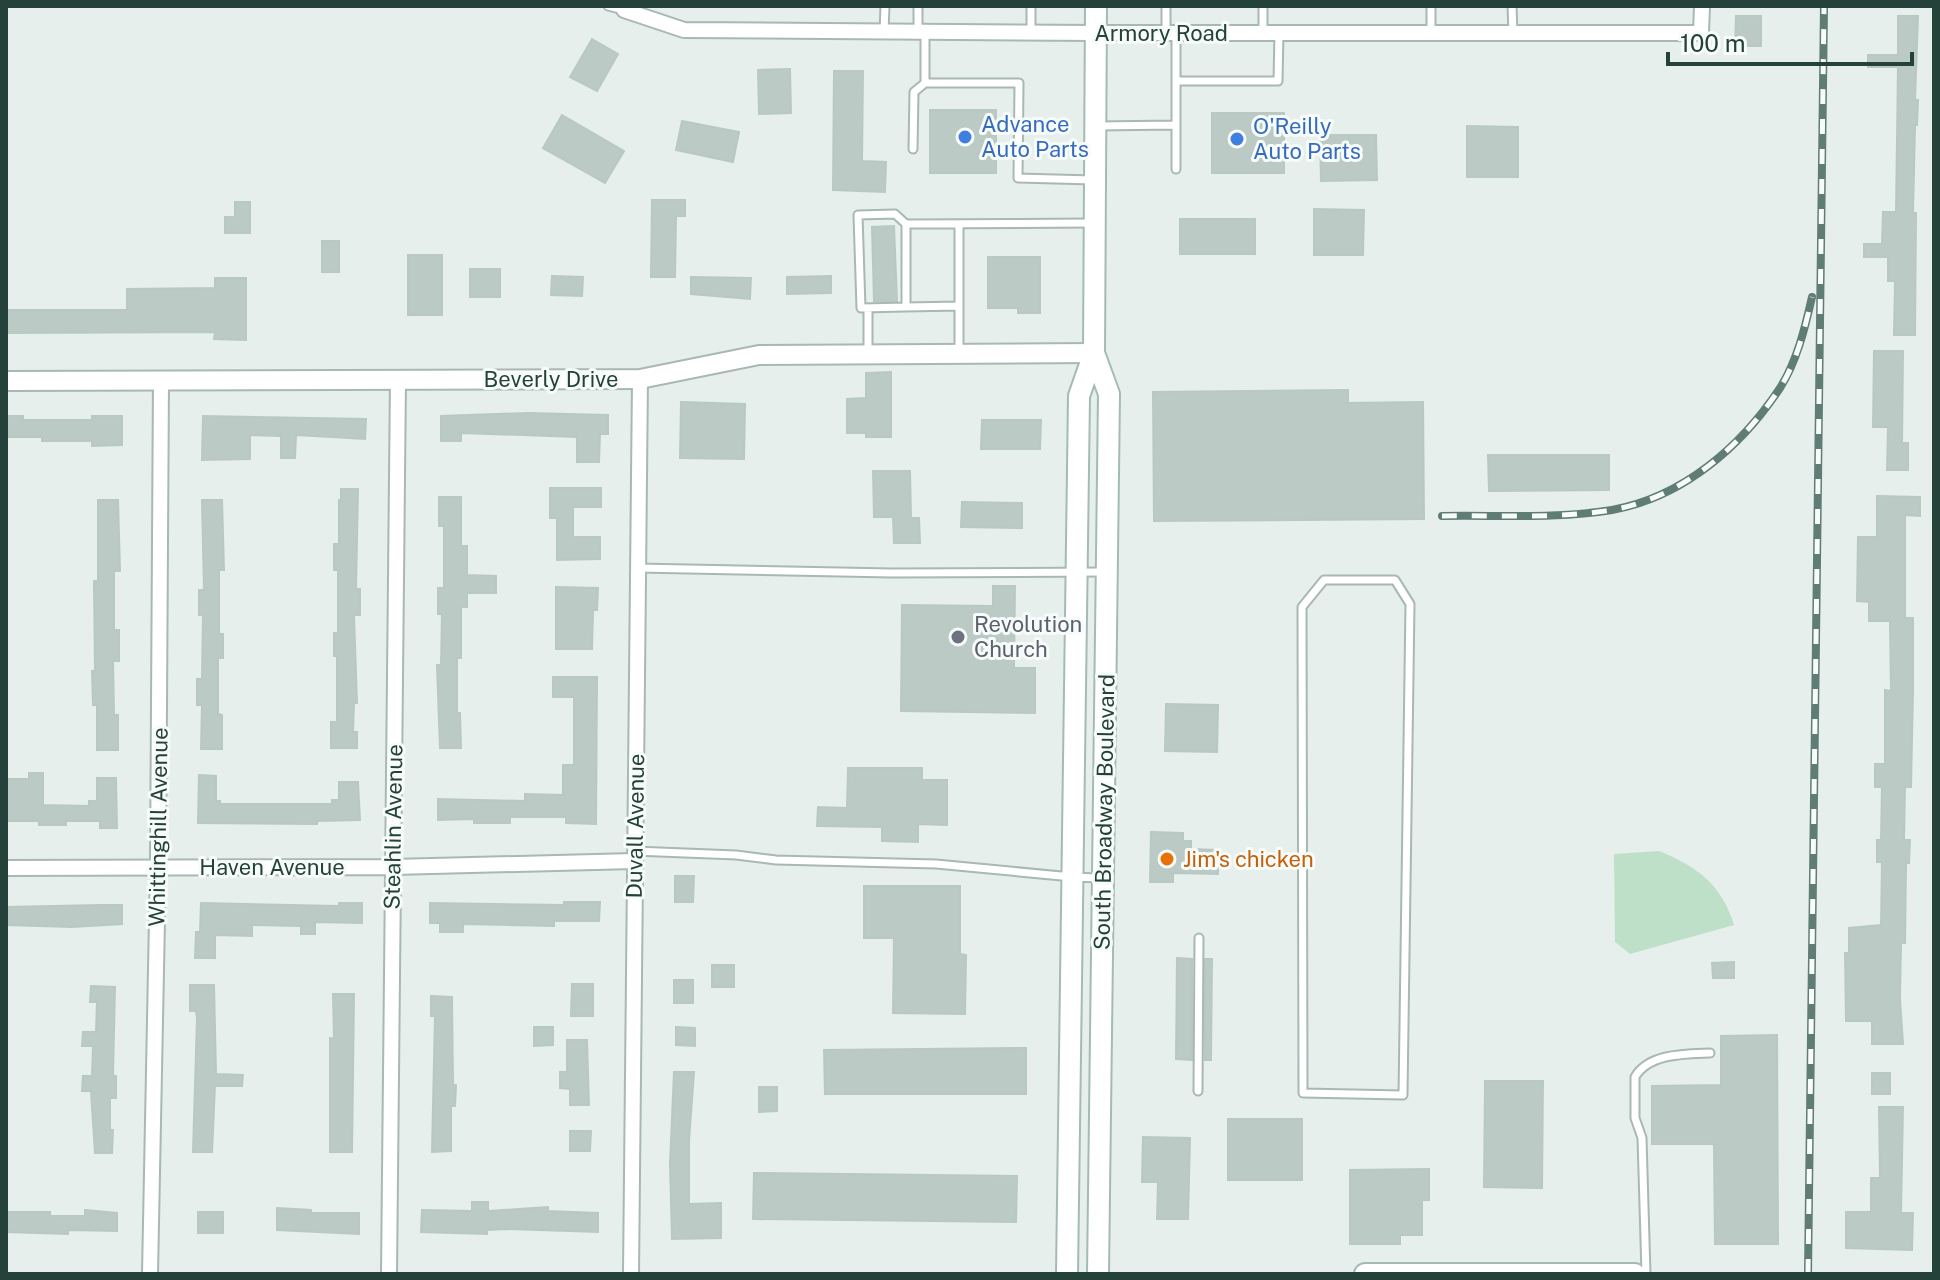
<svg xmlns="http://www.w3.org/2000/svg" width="1940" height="1280" font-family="'Public Sans',sans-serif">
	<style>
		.green { fill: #bfe0c8 }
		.building { fill: #bbcac4; stroke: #b8c9c2; stroke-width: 2 }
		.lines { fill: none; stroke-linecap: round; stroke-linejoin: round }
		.service-casing { stroke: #a8b8b2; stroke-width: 11 }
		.minor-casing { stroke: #a8b8b2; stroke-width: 18 }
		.tertiary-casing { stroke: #a8b8b2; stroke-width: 22 }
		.secondary-casing { stroke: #a4bbb3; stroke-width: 24 }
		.service { stroke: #fff; stroke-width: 7 }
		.minor { stroke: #fff; stroke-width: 14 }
		.tertiary { stroke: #fff; stroke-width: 18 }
		.secondary { stroke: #fff; stroke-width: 20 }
		.rail-casing { stroke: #5f7d75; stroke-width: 8 }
		.rail { stroke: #f7fbf9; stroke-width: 5; stroke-dasharray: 15; stroke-linecap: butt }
		.shop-dot { fill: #3f7fe0; stroke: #f7fbf9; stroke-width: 3 }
		.worship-dot { fill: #6b7280; stroke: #f7fbf9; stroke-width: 3 }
		.food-dot { fill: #e8710a; stroke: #f7fbf9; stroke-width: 3 }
		.labels { text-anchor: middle; stroke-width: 6; stroke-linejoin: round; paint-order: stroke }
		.street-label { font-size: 22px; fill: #24423a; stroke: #f7fbf9 }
		.shop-label { font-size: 22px; fill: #366cbe; stroke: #f7fbf9; text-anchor: start }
		.worship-label { font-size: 22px; fill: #5b616d; stroke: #f7fbf9; text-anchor: start }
		.food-label { font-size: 22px; fill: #c56008; stroke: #f7fbf9; text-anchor: start }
	</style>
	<rect width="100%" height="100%" fill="#e6efeb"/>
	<path class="green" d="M1659,851C1698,867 1721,884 1734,925L1630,954L1615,942L1614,854Z"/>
	<path class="building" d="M1736,16H1761V46H1735Z
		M1898,16H1918L1915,100H1918L1917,125H1915L1913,213H1916L1915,335H1894L1895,281H1888V257H1864V244H1882L1883,212H1896L1898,67H1868V55H1898Z
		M592,39L618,54L597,91L570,77Z
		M790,69L791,113L759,114L758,70Z
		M834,71H863L862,161L886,162L885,192L833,190Z
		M930,110H996V173H930Z
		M1212,113H1284V173H1212Z
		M562,115L624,151L605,183L543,148Z
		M682,121L739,132L733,162L676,150Z
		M1467,126L1518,127V177H1467Z
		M1320,135H1376L1377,180L1321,181Z
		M652,200H685V216H676L675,277H651Z
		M235,202H250V233H225V217H235Z
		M1314,209L1364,210L1363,255H1314Z
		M1180,219H1255V254H1180Z
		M894,226L897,301H874L872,227Z
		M322,241H339V272H322Z
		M408,255H442V315H408Z
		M988,257H1040V313H1018V308H988Z
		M470,269H500V297H470Z
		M552,276L583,277L582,296L551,295Z
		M831,276V293L787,294V277Z
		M691,277L751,278L750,299L691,294Z
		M215,278H246V340L214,339L215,332L6,333V310H127V289L215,288Z
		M1874,351H1903L1902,443H1908V470H1887L1888,427H1873Z
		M891,372V437H866V433H847V399L866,398V373Z
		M1348,390V403L1423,402L1424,519L1154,521L1153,392Z
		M681,402L745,404L744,459L680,458Z
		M528,413L608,415V434H600L599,462H577V437L461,433V441H441V416Z
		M6,416H23V420H92V416H122V445L92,446V441H42V437H6Z
		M203,416L366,419L365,439L296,435L295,458H281V436L250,435V459L202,460Z
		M982,420H1041L1040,449H981Z
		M1488,455H1609V490L1489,491Z
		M873,471H910L911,518H919L920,543H894L893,517H874Z
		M550,488H601V507H573V537H600V559L557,560V518H550Z
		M341,489H358L356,589H360V615H354L357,703H354L353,732H357V748H331V722H337V656H334V633H338V570H334V544H339V500H341Z
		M1877,496L1920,497V516L1905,515V618H1913V691L1911,787H1905L1904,840H1910L1909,863H1906L1905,943H1901L1900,999L1903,1044H1872V1021H1846L1845,953H1849V928L1881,925L1882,862H1877V840H1881L1882,787H1875V764H1885V690L1891,691L1890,621H1869V602L1857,601L1858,537H1877Z
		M439,497H461V546H467V575L496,576V593H467V607H461V658H457V713H460L461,748H440L437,665H441L442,614H438V588H444V526H439Z
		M98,500H118L120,571H114V630H119V661H113L114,715H118V750H97V705H93L92,671H95L94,581H98Z
		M202,500H222L224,570H219V634H223V658H218V714L222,715V749H201L202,705H197V679H202L203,615H199V590H204Z
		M962,502L1022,503V528L961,527Z
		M993,586H1015L1014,668H1035V713L901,711L902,605L993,606Z
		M556,587L598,588L597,610H593L592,649H556Z
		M553,677H597L596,824L566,823V817H510V823H474V819L438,820V799L525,801V794L563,795V765H574V697H553Z
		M1166,704L1218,705L1217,752L1165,751Z
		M848,768H922V780H947V825L918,824V842L882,841V827L817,826L818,807L847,808Z
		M29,773H43V805L89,806V801H97V778H116L117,828H100V821H66V825H39V821H6V779H29Z
		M199,775L216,776V801H220V804H332V800H339V782H358L360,820L317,821V824L198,823Z
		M1151,832L1183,833V841H1191V849L1218,850V874L1173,873V882H1150Z
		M675,876H694L693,902H675Z
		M864,886H960V954L966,955L965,1014L893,1013L894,938H864Z
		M564,902H600L599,921H554V926L463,924V932H440V923H430V903L564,905Z
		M201,903L339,906V903H362V923L315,922V934H301V926L252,925V936L215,935V958H195L196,932H200Z
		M100,905H122V924L72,927L6,925V907Z
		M1177,958L1192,959V1060L1176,1059Z
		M1205,959H1212L1211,1060H1205Z
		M1734,962V978H1713L1712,963Z
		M712,965H734V987H712Z
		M674,980H693V1003H674Z
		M572,984H593V1016H571Z
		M190,985H214L216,1074L243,1075L242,1086H215L212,1152H193L197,1018L196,1011H190Z
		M91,986L115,987L113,1076H116V1098H110V1130H113L112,1153H95L91,1091H82L83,1076H92L93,1046H82L83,1032H96L97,1002H90Z
		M333,994H354L352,1152H330V1038L334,1039Z
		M431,996L452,997L453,1085H456L455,1106H451V1151L432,1152L435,1016H431Z
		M534,1027H553V1045L534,1046Z
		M676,1027L695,1028V1046L676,1045Z
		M1777,1035L1778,1244H1715L1714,1144H1652V1086L1721,1085V1036Z
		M567,1040H587L589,1105H570V1089L560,1088V1072H567Z
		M1026,1048V1094H825L824,1050Z
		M674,1072H694L689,1141V1204L721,1203V1238L672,1239L670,1164Z
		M1872,1073H1890V1094H1872Z
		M1485,1081H1543L1542,1188L1484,1187Z
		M759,1087H777V1111L759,1112Z
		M1879,1107H1903L1901,1213H1913L1912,1250L1846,1248V1212H1871V1178H1880Z
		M1228,1119H1302V1180H1228Z
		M570,1131H591L590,1151H570Z
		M1143,1137L1190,1138L1188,1219H1157L1158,1182H1142Z
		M1429,1169V1200H1422V1235H1400V1244H1350V1170Z
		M754,1173L1017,1176L1016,1222L753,1219Z
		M472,1202H488V1211L548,1207V1211L598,1213V1232L506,1229L487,1230V1234L421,1232L422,1210L472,1211Z
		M277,1208L311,1210V1213H359V1234L277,1230Z
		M85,1210L117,1213V1231L68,1230V1234L6,1232V1212H50V1216H85Z
		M198,1212H223V1233H198Z"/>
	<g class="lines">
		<defs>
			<path id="service" d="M608,6L624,10
				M918,6V32
				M1031,6V33
				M1512,6L1513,33
				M884,32L885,6
				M925,32V83H1019L1018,178L1093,180
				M1166,33V6
				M1176,33V169
				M1263,33V6
				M1431,33V6
				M1176,81H1278L1279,33
				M1097,126L1176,125
				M913,149L914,92L925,83
				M959,306L906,307V224L1092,223
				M906,307L861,308L858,215L895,214L906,224
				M868,308V353
				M959,354V224
				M637,568L892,573L1103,572
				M1324,580H1395L1410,604L1403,1095L1303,1093L1302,607Z
				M634,851L736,855L776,860L936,864L1072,877L1099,878
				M1198,1091L1199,938
				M1646,1274L1642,1138L1635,1118V1077C1649,1053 1686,1054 1710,1053"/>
			<path id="minor" d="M624,10L684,30L1096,33H1701L1702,6
				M6,868L393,867L634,861
				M150,1274L158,868L161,380
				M389,1274L398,379
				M631,1274L640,379"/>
			<path id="tertiary" d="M6,381L640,379L759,355L1094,353"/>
			<path id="secondary" d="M1094,353L1109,394L1098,1274
				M1067,1274L1079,396L1094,353L1096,6
				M1365,1274H1635"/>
		</defs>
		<use href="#service" class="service-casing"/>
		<use href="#minor" class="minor-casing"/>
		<use href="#tertiary" class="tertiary-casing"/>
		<use href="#secondary" class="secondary-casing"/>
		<use href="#service" class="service"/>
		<use href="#minor" class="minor"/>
		<use href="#tertiary" class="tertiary"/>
		<use href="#secondary" class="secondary"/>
		<defs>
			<path id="rail" d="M1442,516C1498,515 1557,519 1612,510C1683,497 1741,447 1780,388C1797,361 1805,328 1812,297
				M1808,1274L1824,6"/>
		</defs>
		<use href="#rail" class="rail-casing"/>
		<use href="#rail" class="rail"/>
	</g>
	<g class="shop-dot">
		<circle cx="965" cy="137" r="8"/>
		<circle cx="1237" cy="139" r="8"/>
	</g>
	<circle class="worship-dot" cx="958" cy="637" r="8"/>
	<circle class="food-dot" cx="1167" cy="859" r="8"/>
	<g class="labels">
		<g class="street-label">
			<text x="1161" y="41">Armory Road</text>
			<text x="551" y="387">Beverly Drive</text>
			<text transform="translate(1104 812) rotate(-89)" y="8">South Broadway Boulevard</text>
			<text transform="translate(635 826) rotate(-89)" y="8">Duvall Avenue</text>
			<text transform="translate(158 827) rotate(-89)" y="8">Whittinghill Avenue</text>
			<text transform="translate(393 827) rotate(-89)" y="8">Steahlin Avenue</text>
			<text x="272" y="875">Haven Avenue</text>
		</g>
		<g class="shop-label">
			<text x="981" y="132">Advance<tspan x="981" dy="25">Auto Parts</tspan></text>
			<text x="1253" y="134">O'Reilly<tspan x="1253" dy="25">Auto Parts</tspan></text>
		</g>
		<g class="worship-label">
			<text x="974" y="632">Revolution<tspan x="974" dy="25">Church</tspan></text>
		</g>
		<g class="food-label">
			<text x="1183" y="867">Jim's chicken</text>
		</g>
	</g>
	<rect width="1940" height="1280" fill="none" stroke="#24423a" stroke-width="16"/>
	<path d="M1668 52v12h244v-12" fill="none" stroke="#24423a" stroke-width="4"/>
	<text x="1680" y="52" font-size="24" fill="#24423a" stroke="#f7fbf9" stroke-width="6" paint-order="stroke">100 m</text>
</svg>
